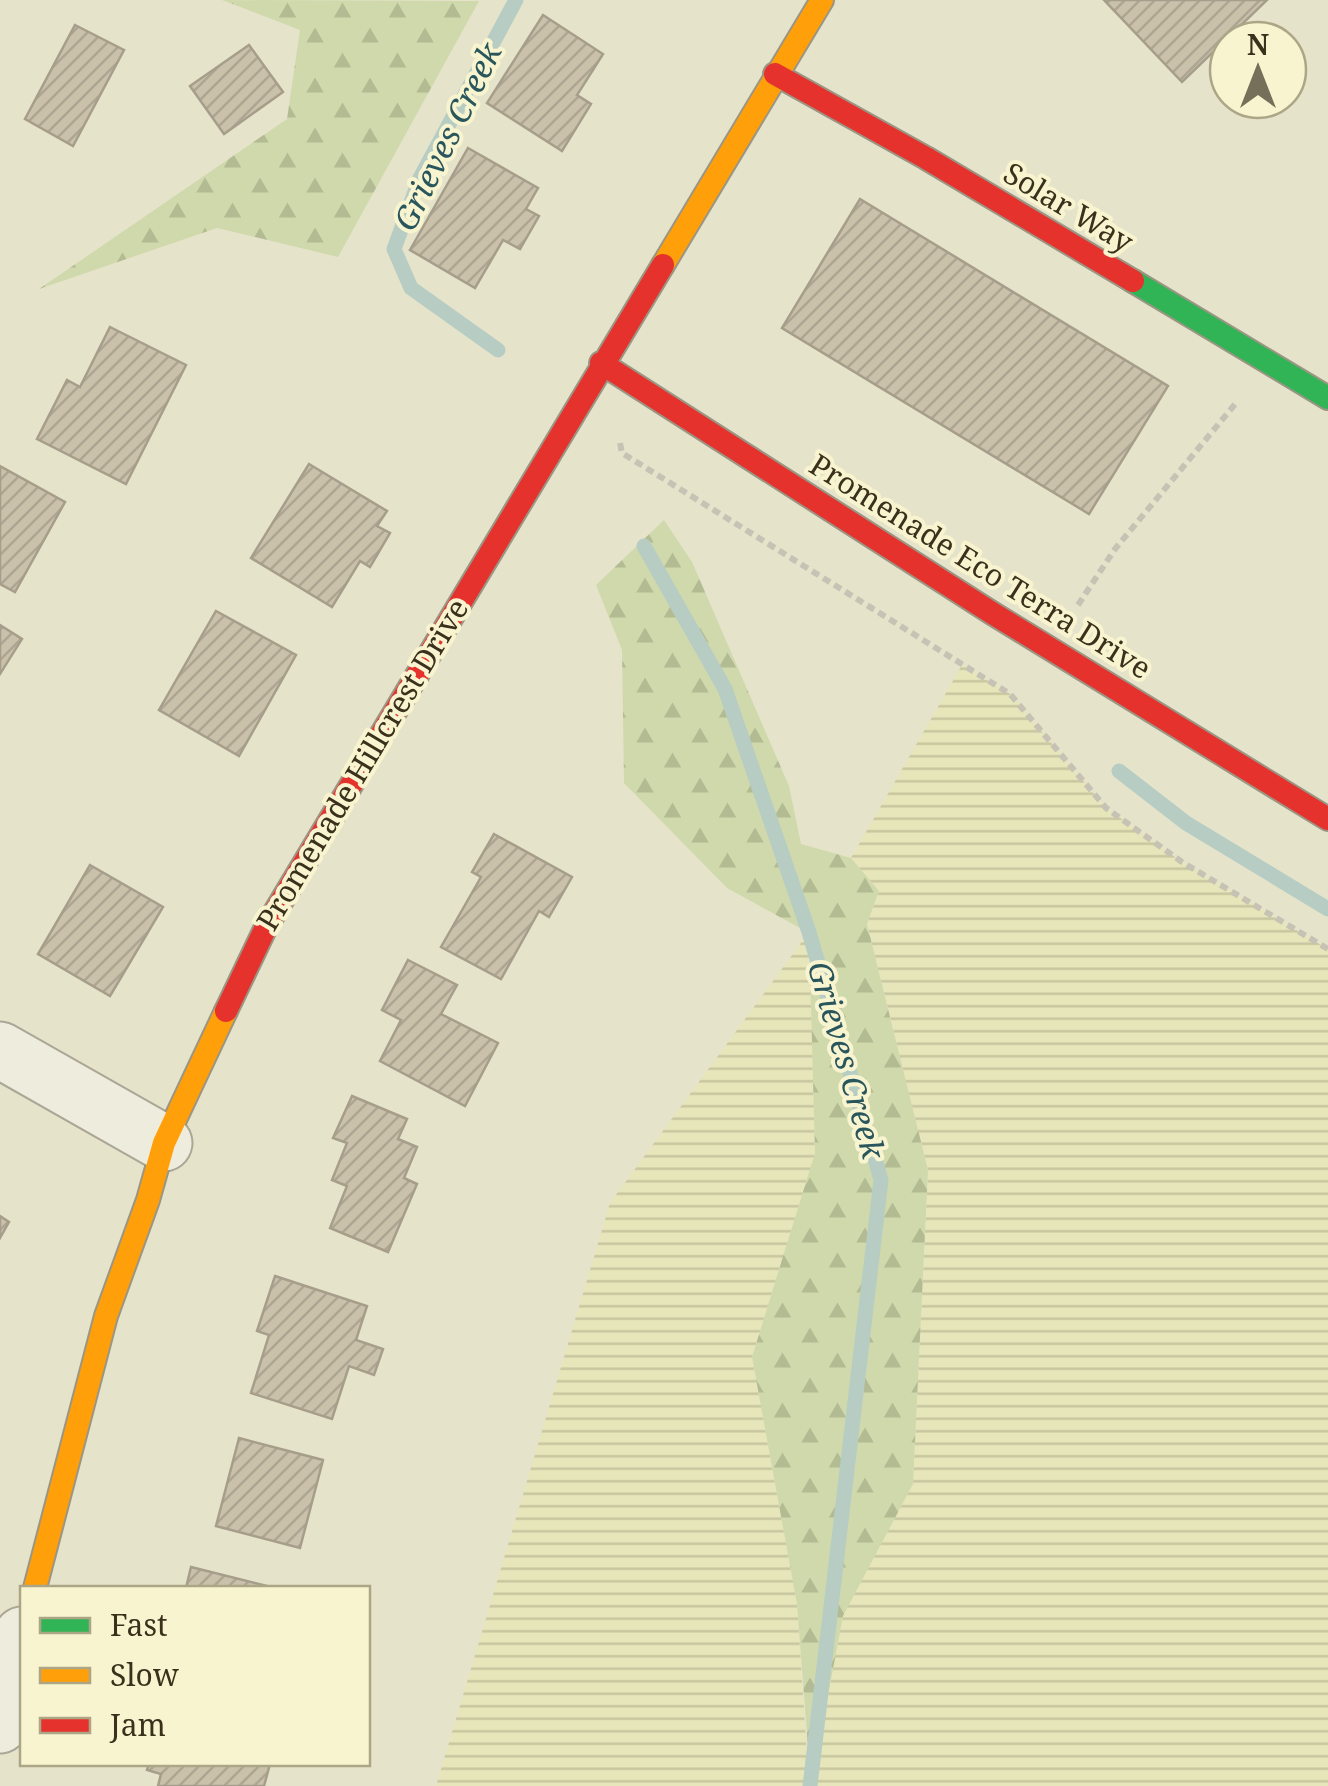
<svg xmlns="http://www.w3.org/2000/svg" width="1328" height="1786" font-family="'Noto Serif',serif">
	<style>
		.farmland { fill: url(#farmland-rules) }
		.forest { fill: url(#forest-firs) }
		.lines { fill: none; stroke-linecap: round; stroke-linejoin: round }
		.stream { stroke: #b7cdc3; stroke-width: 15 }
		.building { fill: url(#building-hatch); stroke: #a69e8a; stroke-width: 2.5 }
		.street-casing { stroke: #aba695; stroke-width: 59 }
		.fast-casing { stroke: #9b9684; stroke-width: 26 }
		.slow-casing { stroke: #9b9684; stroke-width: 26 }
		.jam-casing { stroke: #9b9684; stroke-width: 26 }
		.path { stroke: #c6c3b4; stroke-width: 6; stroke-dasharray: 8 5; stroke-linecap: butt }
		.street { stroke: #eeecdd; stroke-width: 55 }
		.fast { stroke: #30b455; stroke-width: 22 }
		.slow { stroke: #ff9f0a; stroke-width: 22 }
		.jam { stroke: #e5322d; stroke-width: 22 }
		.labels { text-anchor: middle; stroke-width: 8; stroke-linejoin: round; paint-order: stroke }
		.street-label { font-size: 30px; fill: #3a301c; stroke: #f8f4cf }
		.water-label { font-size: 32px; font-style: italic; fill: #29555c; stroke: #f8f4cf }
	</style>
	<defs>
		<pattern id="farmland-rules" width="6" height="5" patternUnits="userSpaceOnUse" patternTransform="scale(2.5)"><rect width="6" height="5" fill="#e7e6ba"/><path d="M0 2.5h6" fill="none" stroke="#c7c69f"/></pattern>
		<pattern id="forest-firs" width="22" height="20" patternUnits="userSpaceOnUse" patternTransform="scale(2.5)"><rect width="22" height="20" fill="#d0d9ac"/><path d="M5 1l3.5 6h-7zM16 11l3.5 6h-7z" fill="#b3bb93"/></pattern>
		<pattern id="building-hatch" width="6" height="6" patternUnits="userSpaceOnUse" patternTransform="scale(2.5)"><rect width="6" height="6" fill="#cac1ab"/><path d="M-1 1l2-2M0 6l6-6M5 7l2-2" fill="none" stroke="#aea693"/></pattern>
	</defs>
	<rect width="100%" height="100%" fill="#e6e3cb"/>
	<path class="farmland" d="M962,665L1010,694L1106,808L1182,862L1328,949V1786H811L843,1615L913,1484L928,1170L867,924L879,891L851,858Z
		M809,932L815,1154L752,1357L797,1604L809,1786H436L610,1203Z"/>
	<path class="forest" d="M222,0L479,1L338,257L217,228L39,289L287,119L300,30Z
		M664,520L692,562L789,786L801,844L851,858L879,891L867,924L928,1170L913,1484L843,1616L811,1786L797,1604L752,1357L815,1153L809,933L727,888L624,783L622,650L596,585Z"/>
	<g class="lines">
		<path class="stream" d="M498,350L411,288L394,249L420,178L516,0
			M644,546L725,689L809,932L881,1180L810,1786
			M1119,771L1186,823L1328,909"/>
	</g>
	<path class="building" d="M1104,0H1267L1182,82Z
		M543,15L603,54L577,95L591,104L562,151L487,103Z
		M75,25L124,50L73,146L25,119Z
		M249,45L283,92L224,134L190,86Z
		M468,148L538,188L526,209L539,216L520,249L503,240L475,288L410,250Z
		M860,199L1168,386L1089,514L782,328Z
		M110,327L186,365L126,484L37,439L67,380L80,387Z
		M309,464L387,511L377,526L390,533L370,567L360,561L332,607L251,558Z
		M0,466L65,502L15,592L0,584Z
		M216,611L296,655L239,756L159,710Z
		M0,625L22,639L0,674Z
		M494,834L572,877L549,917L539,911L501,979L441,947L481,877L472,872Z
		M90,865L163,907L110,996L38,954Z
		M408,960L457,985L441,1014L498,1043L465,1106L380,1061L401,1020L382,1010Z
		M352,1096L407,1119L398,1139L417,1147L404,1178L417,1184L388,1252L330,1228L347,1186L332,1180L347,1143L333,1138Z
		M0,1216L9,1222L0,1238Z
		M275,1276L367,1306L356,1340L383,1349L374,1375L349,1366L332,1419L251,1393L269,1335L257,1331Z
		M239,1438L323,1460L300,1548L216,1526Z
		M191,1567L275,1588H186Z
		M149,1764H270L264,1786H158L161,1774L147,1770Z"/>
	<g class="lines">
		<defs>
			<path id="street" d="M0,1050L164,1143
				M0,1725L22,1635"/>
			<path id="fast" d="M1133,281L1328,398"/>
			<path id="slow" d="M663,265L822,0
				M35,1588L106,1316L148,1200L164,1143L226,1011"/>
			<path id="jam" d="M775,74L926,158L1133,281
				M601,363L992,613L1328,819
				M226,1011L266,927L663,265"/>
		</defs>
		<use href="#street" class="street-casing"/>
		<use href="#fast" class="fast-casing"/>
		<use href="#slow" class="slow-casing"/>
		<use href="#jam" class="jam-casing"/>
		<path class="path" d="M620,443L622,453L1010,694L1106,808L1182,862L1328,949
			M1078,605L1115,549L1236,403"/>
		<use href="#street" class="street"/>
		<use href="#fast" class="fast"/>
		<use href="#slow" class="slow"/>
		<use href="#jam" class="jam"/>
	</g>
	<g class="labels">
		<g class="street-label">
			<text transform="translate(1068 208) rotate(31)" y="10">Solar Way</text>
			<text transform="translate(980 567) rotate(32)" y="10">Promenade Eco Terra Drive</text>
			<text transform="translate(363 765) rotate(-59)" y="10">Promenade Hillcrest Drive</text>
		</g>
		<g class="water-label">
			<text transform="translate(448 137) rotate(-64)" y="11">Grieves Creek</text>
			<text transform="translate(846 1060) rotate(74)" y="11">Grieves Creek</text>
		</g>
	</g>
	<rect x="20" y="1586" width="350" height="180" fill="#f8f4cf" stroke="#aca687" stroke-width="2.5"/>
	<rect x="40" y="1618" width="50" height="15" fill="#30b455" stroke="#aca687" stroke-width="2.5"/>
	<text x="110" y="1636" font-size="30" fill="#3a301c">Fast</text>
	<rect x="40" y="1668" width="50" height="15" fill="#ff9f0a" stroke="#aca687" stroke-width="2.5"/>
	<text x="110" y="1686" font-size="30" fill="#3a301c">Slow</text>
	<rect x="40" y="1718" width="50" height="15" fill="#e5322d" stroke="#aca687" stroke-width="2.5"/>
	<text x="110" y="1736" font-size="30" fill="#3a301c">Jam</text>
	<g transform="translate(1258 70)"><circle r="48" fill="#f8f4cf" stroke="#aca687" stroke-width="2.5"/>
	<path d="M0-8L18 38L0 25L-18 38Z" fill="#766f59"/>
	<text y="-15" font-size="28" font-weight="bold" text-anchor="middle" fill="#3a301c">N</text>
	</g>
</svg>
